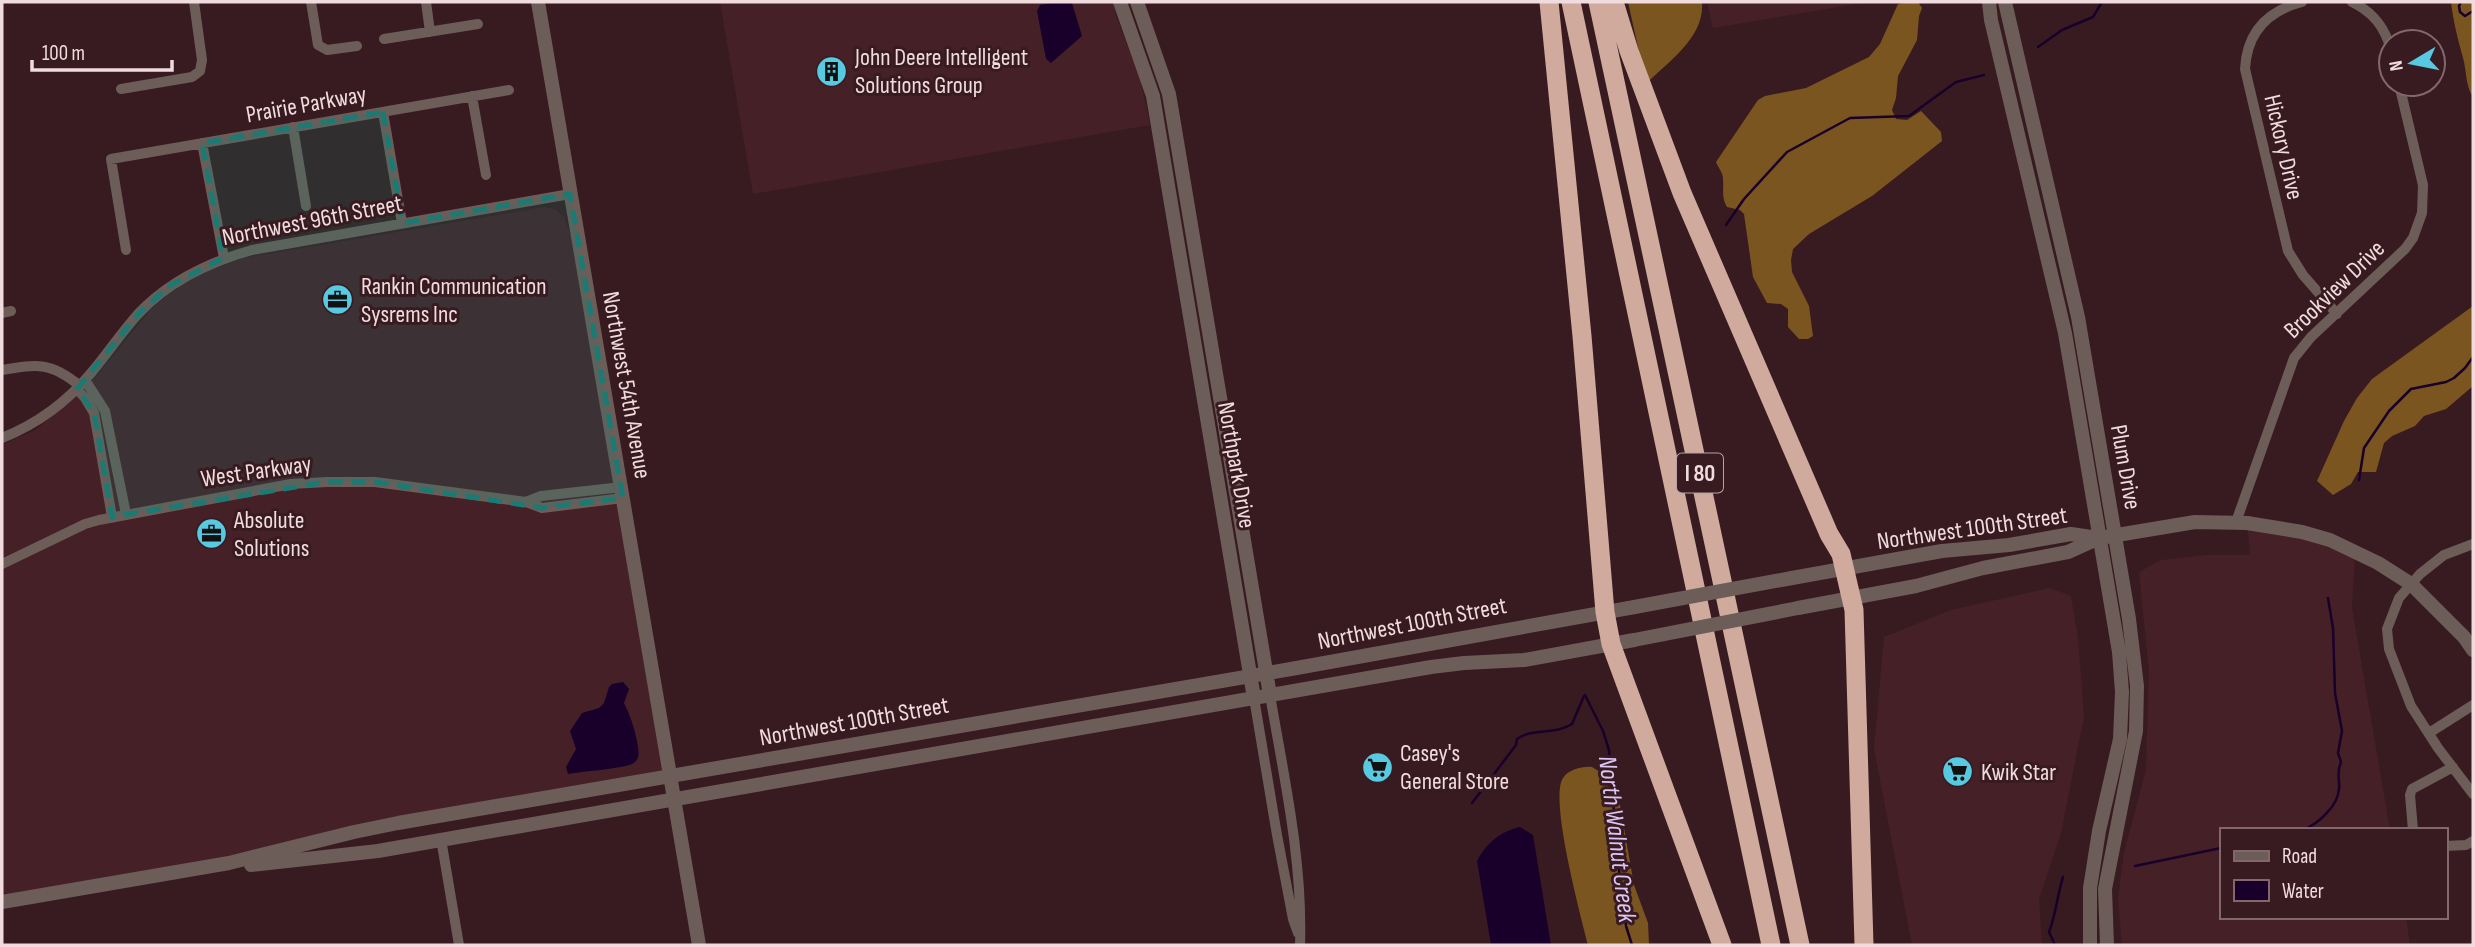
<svg xmlns="http://www.w3.org/2000/svg" width="2475" height="947" font-family="'Sofia Sans Condensed',sans-serif">
	<style>
		.built { fill: #452027 }
		.forest { fill: #7b5520 }
		.water { fill: #19002b }
		.lines { fill: none; stroke-linecap: round; stroke-linejoin: round }
		.stream { stroke: #19002b; stroke-width: 2.5 }
		.minor { stroke: #6c5d58; stroke-width: 10 }
		.tertiary { stroke: #6c5d58; stroke-width: 14 }
		.motorway { stroke: #cfaa9d; stroke-width: 19 }
		.tertiary-bridge { stroke: #6c5d58; stroke-width: 14 }
		.marked { fill: #1a7b74; fill-opacity: 0.2; stroke: #1a7b74; stroke-width: 5; stroke-dasharray: 14 9; stroke-linejoin: round }
		.labels { text-anchor: middle; stroke-width: 6; stroke-linejoin: round; paint-order: stroke }
		.shield { fill: #381b20; stroke: #b9a2a5; stroke-width: 2 }
		.shield-label { font-size: 23px; font-weight: bold; fill: #f0dcde }
		.poi-label { font-size: 24px; fill: #f0dcde; stroke: #381b20; text-anchor: start }
		.street-label { font-size: 24px; fill: #f0dcde; stroke: #381b20 }
		.water-label { font-size: 26px; font-style: italic; fill: #ddc6f5; stroke: #381b20 }
	</style>
	<rect width="100%" height="100%" fill="#381b20"/>
	<path class="built" d="M720,2H1114L1116,16L1140,78L1150,125L753,194Z
		M1707,2H1868L1713,28Z
		M545,207L556,210L564,217L574,246L663,764L662,772L420,825L2,902V445L37,429L94,379L153,307L179,287L205,272L244,258Z
		M2247,523L2355,551L2352,608L2390,830H2221V917H2406L2410,945H2122L2118,898L2124,853L2146,770L2149,672L2139,572L2161,560L2207,555H2250Z
		M2050,588L2071,596L2078,638L2084,716L2061,833L2039,899L2042,945H1912L1874,749L1884,637L1951,610Z"/>
	<path class="forest" d="M1628,2H1702C1705,37 1669,61 1646,84Z
		M1909,2H1918L1922,8L1919,16L1917,40L1898,76L1896,98L1892,110L1896,119L1907,120L1921,111L1941,132L1942,141L1872,196L1809,234L1793,249L1791,260L1792,272L1809,306L1813,336L1808,339H1799L1788,327V309L1781,304L1767,303L1753,277L1744,214L1740,210L1727,207C1721,196 1724,190 1723,179C1723,173 1718,167 1716,162L1758,100L1765,96L1806,88L1869,57L1880,44L1898,4Z
		M2451,2H2473V97C2465,85 2467,72 2463,58C2458,39 2453,21 2451,2Z
		M2473,306V386L2446,409L2424,416L2415,426L2392,436L2384,443L2376,472H2358L2351,484L2333,495L2317,481L2344,421L2357,398L2372,379Z
		M1592,767L1600,772L1620,805L1634,885L1648,923L1649,945H1588C1581,916 1549,799 1563,778C1569,769 1583,766 1592,767Z"/>
	<path class="water" d="M1057,2L1072,3L1082,36L1051,63L1046,59L1037,11L1040,5Z
		M623,682L629,689L624,703C630,715 634,727 637,741C638,748 641,757 635,762C628,769 582,771 568,774L566,767L576,749L570,731L582,713L599,708L604,703L609,687L612,684Z
		M1520,827L1533,835L1551,945H1491L1477,861C1487,842 1500,832 1520,827Z"/>
	<g class="lines">
		<path class="stream" d="M2461,2L2459,6L2460,12L2465,16L2473,11
			M2038,47L2062,30L2093,17L2102,2
			M1726,225L1744,199L1787,152L1850,118L1909,116L1956,82L1984,75
			M2359,480L2364,448L2389,411L2411,389L2446,382L2454,378L2465,368L2473,357
			M1585,695L1603,731L1609,750L1618,862L1626,926L1632,945
			M1472,803L1516,745L1517,739C1532,728 1555,735 1572,724L1584,696
			M2303,830C2318,824 2338,806 2339,789C2340,778 2336,773 2341,762L2338,753L2342,731L2335,693L2333,628L2328,598
			M2135,866L2221,848
			M2055,945L2049,932C2056,915 2057,896 2063,877"/>
		<path class="minor" d="M311,2L318,45L327,50L357,46
			M426,2L430,32
			M2302,2C2267,11 2247,32 2245,69L2288,251L2303,275L2337,314
			M2352,2C2373,12 2385,27 2391,50
			M384,39L478,24
			M121,89L192,77L200,71L202,60L194,2
			M472,96L486,175
			M383,112L402,223
			M293,127L306,206
			M202,143L224,258
			M126,250L111,159L509,90
			M2,313L11,311
			M2,370C38,364 51,362 80,386
			M85,380L105,411L126,514
			M77,389L85,398L94,413L112,517
			M2,438C37,424 67,402 91,373C107,354 121,333 138,314C169,281 209,262 252,250L570,194
			M526,502L541,496L622,487
			M2236,522L2294,358L2311,337L2405,249L2413,238L2422,213L2423,185L2399,84
			M2473,544L2444,555L2420,574L2399,598L2387,629L2389,649L2411,706L2438,748L2473,794
			M2,564L85,524L99,520L291,484L327,482H375L526,502L542,508L623,498
			M1270,695C1284,777 1303,862 1300,945
			M1254,698L1277,835L1293,919L1298,933
			M2429,733L2473,705
			M2413,830L2410,795L2412,789L2453,767
			M441,839L459,945
			M2445,846L2466,845L2473,841"/>
		<path class="tertiary" d="M538,2L699,945
			M1120,2L1153,96L1254,698
			M1137,2L1169,94L1270,695
			M1989,2L1991,20L2065,333L2119,652L2122,692L2120,739L2099,831L2090,888V945
			M2005,2L2078,317L2129,619L2137,686L2136,731L2105,889L2107,945
			M1792,578L1942,551L2009,545L2071,534L2098,538
			M1798,608L1916,586L1983,568L2068,552L2099,538L2195,522L2247,523L2302,532L2330,540L2378,563L2411,584L2464,637L2473,650
			M251,865L378,851L1431,667L1464,663L1524,660L1634,640
			M2,902L229,863L354,832L398,823L1291,669L1629,608"/>
		<path class="motorway" d="M1549,2L1582,336L1605,612L1611,644L1722,945
			M1571,2L1771,945
			M1598,2L1800,945
			M1614,2L1629,51L1682,193L1829,534L1841,554L1854,610L1864,945"/>
		<path class="tertiary-bridge" d="M1629,608L1792,578
			M1634,640L1798,608"/>
	</g>
	<path class="marked" d="M383,112L403,223L570,194L623,498L542,508L375,482H327L112,517L94,413L77,389L138,314L169,286L223,258L202,143Z"/>
	<defs>
		<symbol id="building-disc" viewBox="-11 -11 22 22"><circle r="9.5" fill="#57c9e1" stroke="#381b20"/><path d="M-4-6H4V6H1V3H-1V6H-4ZM-2.5-4.3h1.7v1.8h-1.7ZM.8-4.3h1.7v1.8H.8ZM-2.5-1h1.7V.8h-1.7ZM.8-1h1.7V.8H.8Z" fill="#111"/></symbol>
		<symbol id="office-disc" viewBox="-11 -11 22 22"><circle r="9.5" fill="#57c9e1" stroke="#381b20"/><path d="M-6-3h4V-5.5h4V-3h4V5H-6ZM-1-4.5V-3h2v-1.5ZM-6 0V1H6V0Z" fill="#111"/></symbol>
		<symbol id="supermarket-disc" viewBox="-11 -11 22 22"><circle r="9.5" fill="#57c9e1" stroke="#381b20"/><path d="M-6-5.5h2.5l.6 2H6L4.5 2H-2.5L-4.4-4H-6ZM-1.5 3.2a1.3 1.3 0 1 0 .1 0ZM3 3.2a1.3 1.3 0 1 0 .1 0Z" fill="#111"/></symbol>
	</defs>
	<g fill-rule="evenodd">
		<use href="#building-disc" x="814" y="54" width="35" height="35"/>
		<use href="#office-disc" x="320" y="282" width="35" height="35"/>
		<use href="#office-disc" x="194" y="516" width="35" height="35"/>
		<use href="#supermarket-disc" x="1360" y="750" width="35" height="35"/>
		<use href="#supermarket-disc" x="1940" y="754" width="35" height="35"/>
	</g>
	<g class="labels">
		<rect class="shield" x="1677" y="453.5" width="46" height="39" rx="5"/>
		<g class="shield-label">
			<text x="1700" y="481">I 80</text>
		</g>
		<g class="poi-label">
			<text x="855" y="65">John Deere Intelligent<tspan x="855" dy="28">Solutions Group</tspan></text>
			<text x="361" y="294">Rankin Communication<tspan x="361" dy="28">Sysrems Inc</tspan></text>
			<text x="234" y="528">Absolute<tspan x="234" dy="28">Solutions</tspan></text>
			<text x="1400" y="761">Casey's<tspan x="1400" dy="28">General Store</tspan></text>
			<text x="1981" y="780">Kwik Star</text>
		</g>
		<g class="street-label">
			<text transform="translate(306 104) rotate(-10)" y="8">Prairie Parkway</text>
			<text transform="translate(2284 147) rotate(77)" y="8">Hickory Drive</text>
			<text transform="translate(312 220) rotate(-11)" y="8">Northwest 96th Street</text>
			<text transform="translate(2334 289) rotate(-44)" y="8">Brookview Drive</text>
			<text transform="translate(627 385) rotate(80)" y="8">Northwest 54th Avenue</text>
			<text transform="translate(1237 465) rotate(80)" y="8">Northpark Drive</text>
			<text transform="translate(2126 467) rotate(80)" y="8">Plum Drive</text>
			<text transform="translate(256 471) rotate(-8)" y="8">West Parkway</text>
			<text transform="translate(1972 528) rotate(-8)" y="8">Northwest 100th Street</text>
			<text transform="translate(1412 623) rotate(-11)" y="8">Northwest 100th Street</text>
			<text transform="translate(854 721) rotate(-10)" y="8">Northwest 100th Street</text>
		</g>
		<g class="water-label">
			<text transform="translate(1618 839) rotate(83)" y="9">North Walnut Creek</text>
		</g>
	</g>
	<rect width="2475" height="947" fill="none" stroke="#f0dcde" stroke-width="7"/>
	<rect x="2220" y="828" width="228" height="91" fill="#381b20" stroke="#82686c" stroke-width="2"/>
	<rect x="2234" y="851" width="35" height="10" fill="#6c5d58" stroke="#82686c" stroke-width="2"/>
	<text x="2282" y="863" font-size="21" fill="#f0dcde">Road</text>
	<rect x="2234" y="880" width="35" height="21" fill="#19002b" stroke="#82686c" stroke-width="2"/>
	<text x="2282" y="898" font-size="21" fill="#f0dcde">Water</text>
	<g transform="translate(2412 63) rotate(260)"><circle r="33" fill="#381b20" stroke="#82686c" stroke-width="2"/>
	<path d="M0-5L12 26L0 18L-12 26Z" fill="#57c9e1"/>
	<text y="-10" font-size="19" font-weight="bold" text-anchor="middle" fill="#f0dcde">N</text>
	</g>
	<path d="M32 60v10h140v-10" fill="none" stroke="#f0dcde" stroke-width="3.5"/>
	<text x="42" y="60" font-size="21" fill="#f0dcde" stroke="#381b20" stroke-width="5" paint-order="stroke">100 m</text>
</svg>
